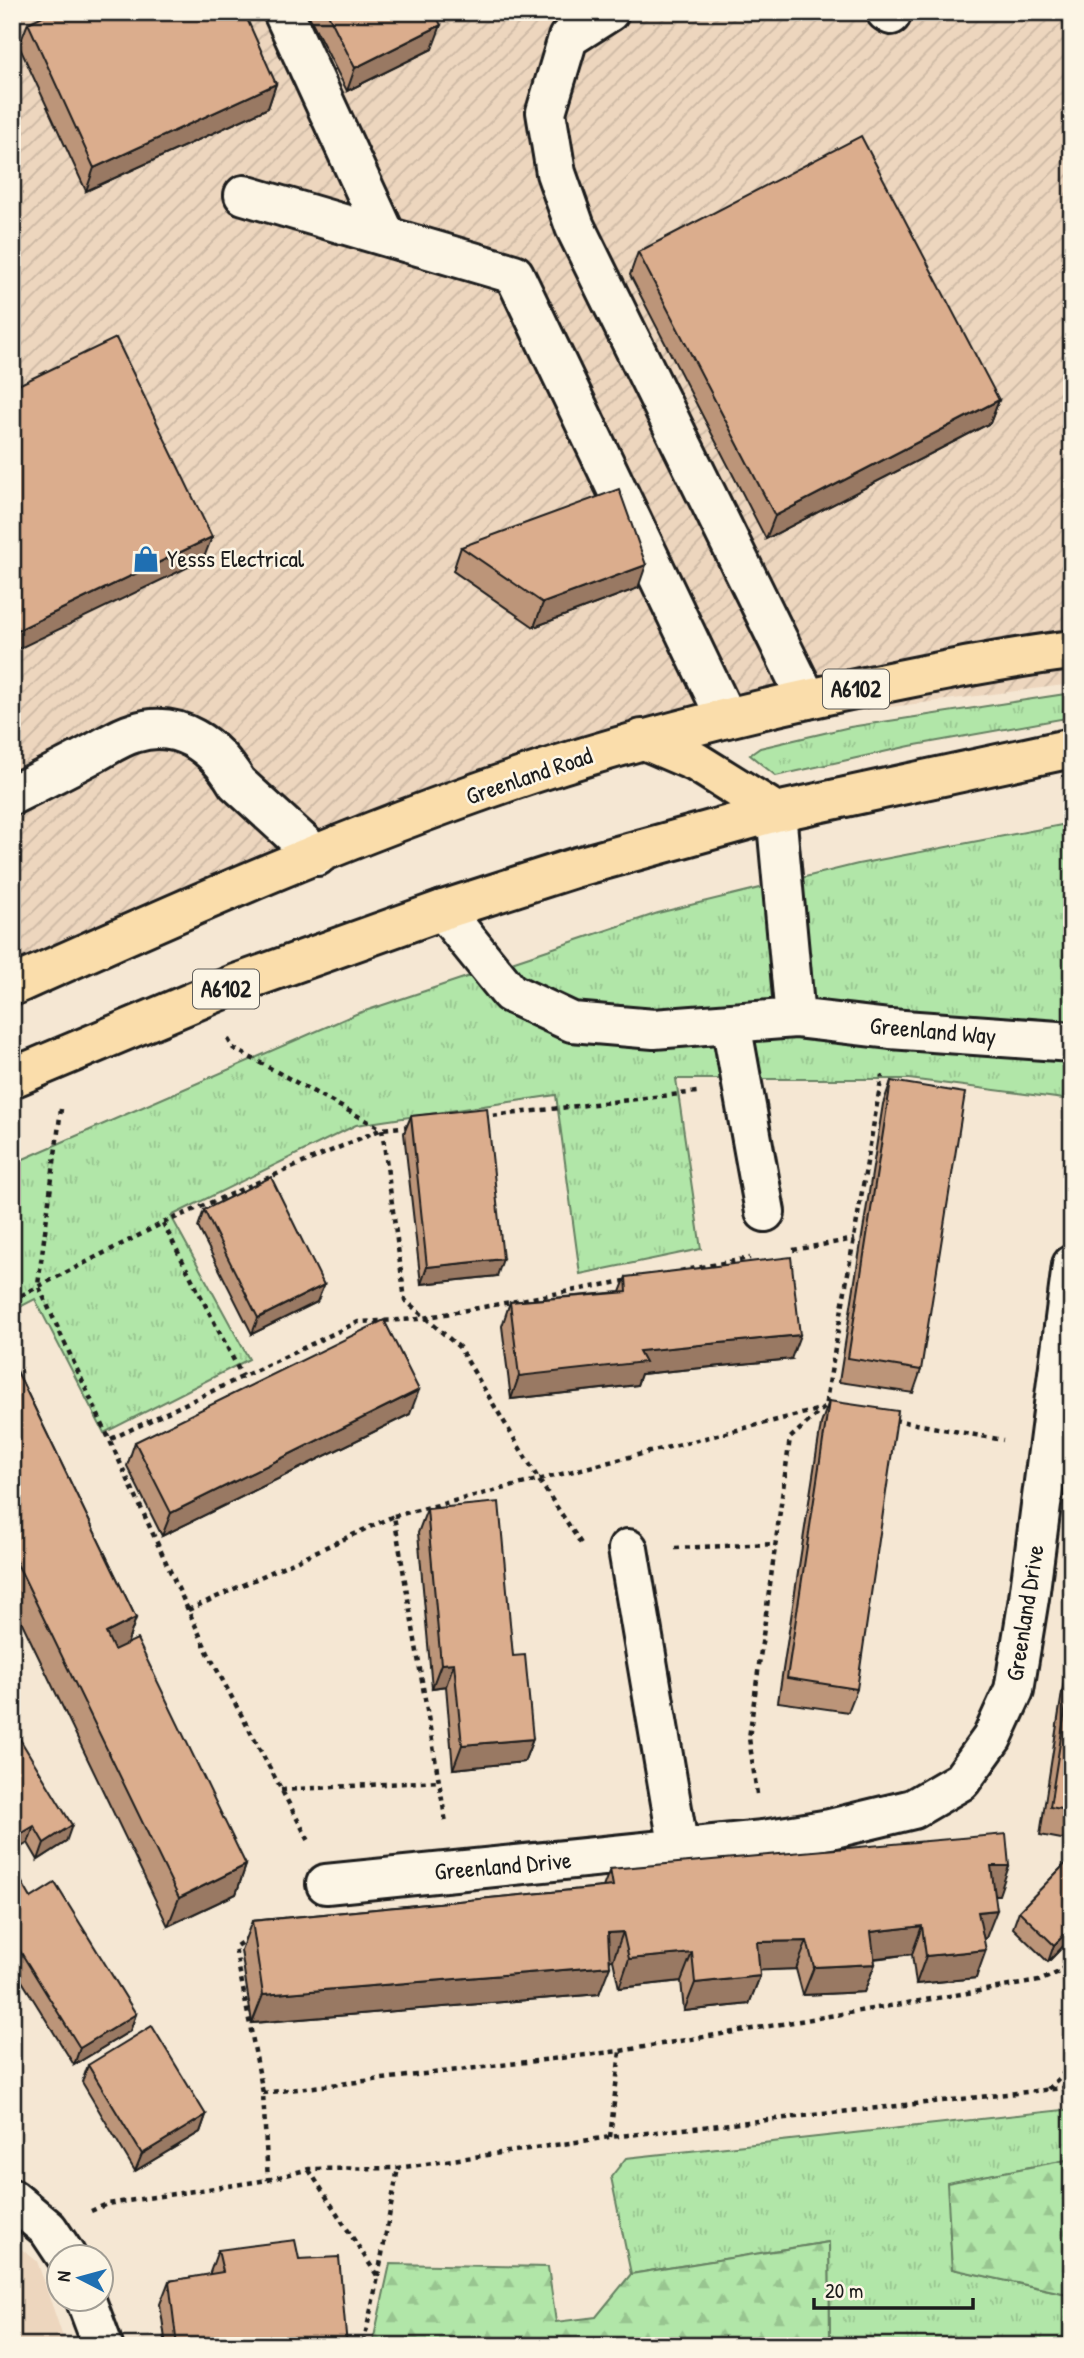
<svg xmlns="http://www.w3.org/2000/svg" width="1084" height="2358" font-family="'Patrick Hand',sans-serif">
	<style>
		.built { fill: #edd6be }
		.industrial { fill: url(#industrial-furrows) }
		.grass { fill: url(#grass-tufts); stroke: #668162; stroke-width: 2 }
		.forest { fill: url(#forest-firs); stroke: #668162; stroke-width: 2 }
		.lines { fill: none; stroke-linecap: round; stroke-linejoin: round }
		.minor-casing { stroke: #1c1c1c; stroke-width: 44 }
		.highway-casing { stroke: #1c1c1c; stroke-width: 44 }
		.path { stroke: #1c1c1c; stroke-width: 4.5; stroke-dasharray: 5 5; stroke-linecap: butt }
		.minor { stroke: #fcf5e5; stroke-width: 38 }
		.highway { stroke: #faddab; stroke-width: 38 }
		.wall { fill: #bc9579; stroke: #1c1c1c; stroke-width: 2 }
		.shaded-wall { fill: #997963; stroke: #1c1c1c; stroke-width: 2 }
		.building { fill: #dbad8d; stroke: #1c1c1c; stroke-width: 2 }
		.labels { text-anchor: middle; stroke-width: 5; stroke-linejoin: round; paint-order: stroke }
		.shield { fill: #fcf5e5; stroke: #5f5d58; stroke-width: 2 }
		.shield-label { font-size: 23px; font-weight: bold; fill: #1c1c1c }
		.poi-label { font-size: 24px; fill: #1c1c1c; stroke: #fcf5e5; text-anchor: start }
		.street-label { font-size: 24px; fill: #1c1c1c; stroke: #fcf5e5 }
	</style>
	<defs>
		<pattern id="industrial-furrows" width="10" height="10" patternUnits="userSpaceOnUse" patternTransform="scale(1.75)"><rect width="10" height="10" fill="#edd6be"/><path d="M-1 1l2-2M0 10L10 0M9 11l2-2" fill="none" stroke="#cbb7a3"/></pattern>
		<pattern id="grass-tufts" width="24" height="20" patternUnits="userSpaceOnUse" patternTransform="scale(1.75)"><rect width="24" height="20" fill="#b1e6a8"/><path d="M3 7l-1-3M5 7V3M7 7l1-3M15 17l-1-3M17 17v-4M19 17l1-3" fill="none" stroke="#98c590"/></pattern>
		<pattern id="forest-firs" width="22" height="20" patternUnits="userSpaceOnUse" patternTransform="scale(1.75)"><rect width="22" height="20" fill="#b1e6a8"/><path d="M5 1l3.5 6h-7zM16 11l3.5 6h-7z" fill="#98c590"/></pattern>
	</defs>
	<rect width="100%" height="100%" fill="#f5e7d3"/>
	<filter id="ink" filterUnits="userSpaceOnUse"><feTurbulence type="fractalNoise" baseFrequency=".0143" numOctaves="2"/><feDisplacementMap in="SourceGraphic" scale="14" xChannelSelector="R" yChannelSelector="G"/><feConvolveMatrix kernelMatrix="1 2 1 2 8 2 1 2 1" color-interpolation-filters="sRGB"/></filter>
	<g filter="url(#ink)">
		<path class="built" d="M12,2242L37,2261L66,2346H12Z"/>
		<path class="industrial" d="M12,12H1072V684L592,745L12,985Z"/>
		<path class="grass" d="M1072,693V717L910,746L776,776L750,755L760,748L850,727Z
			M1072,823V1100L909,1079H676L701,1249L580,1274L556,1095L356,1125L171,1216L249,1359L104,1433L35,1299L12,1311V1164L356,1014L658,913L858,864Z
			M1072,2109V2159L948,2183L952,2269L1072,2295V2327L1057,2346H830L829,2242L631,2274L611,2177L626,2158Z"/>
		<path class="forest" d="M1072,2159V2295L952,2269L947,2183Z
			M829,2242L830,2346H372L390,2264L548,2267L556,2322L596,2317L631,2274Z"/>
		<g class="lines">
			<defs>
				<path id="minor" d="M283,12L386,236
					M609,12L568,38L546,112L556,173L575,227L807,699
					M886,12L891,15
					M244,195L514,274L726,718
					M12,795C38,782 64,769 90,755C104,748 119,737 134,733C178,718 215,746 237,783L317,856
					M776,812L795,1018
					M443,910L510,993L572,1022L654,1029L795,1018L890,1029L1072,1042
					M731,1023L765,1212
					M628,1549L679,1850
					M326,1884L763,1840L830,1829L913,1809L961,1781L992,1738L1014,1690L1029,1598L1072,1265
					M12,2199L48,2229L66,2256
					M85,2298L103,2346"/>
				<path id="highway" d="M642,739L696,762L776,812
					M12,986C182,910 354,833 531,774C645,736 761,708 879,684C943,671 1007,658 1072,650
					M12,1078L236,984L443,910L574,868L776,812L1072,748"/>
			</defs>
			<use href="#minor" class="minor-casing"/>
			<use href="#highway" class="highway-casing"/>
			<path class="path" d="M228,1039L233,1048L382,1129L405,1300L459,1347L539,1480L582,1545
				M61,1109L38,1285L208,1653L309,1841
				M483,1117L697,1092
				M163,1223L242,1376
				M793,1250L855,1239
				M680,1271L750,1258
				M12,1300L163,1223L382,1129L412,1126
				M894,1420L1003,1440
				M111,1439L358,1322L418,1319L630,1280
				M394,1516L821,1409
				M675,1548L775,1544
				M188,1610L394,1516L446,1823
				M281,1790L439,1781
				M757,1794L749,1738L790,1438L825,1407L882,1075
				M249,1937L235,1947L263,2093L268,2180
				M1048,2089L1072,2065
				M263,2093L620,2051L1039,1981L1059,1972L1072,1960
				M610,2137L620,2051
				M309,2170L378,2277L363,2346
				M91,2211L107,2204L268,2180L309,2169L398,2168L610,2137L1072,2087
				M378,2276L398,2168"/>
			<use href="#minor" class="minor"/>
			<use href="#highway" class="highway"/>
		</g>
		<path class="wall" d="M307,12H434L432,49L347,91Z
			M28,23L276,84L268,108L86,191L19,46Z
			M638,252L999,400L990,423L766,539L630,275Z
			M461,547L638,588L534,627L453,571Z
			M891,1081L921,1370L913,1393L839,1382L883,1104Z
			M411,1116L497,1276L421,1284L404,1133Z
			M204,1210L324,1285L317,1302L252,1334L198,1227Z
			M626,1277L791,1359L641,1374L637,1385L511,1399L502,1326L510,1302L620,1292Z
			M12,1361L136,1618L127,1644L246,1865L236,1894L168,1926L12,1602Z
			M829,1401L857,1689L848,1712L778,1702L821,1424Z
			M410,1414L162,1536L127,1466L135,1442Z
			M427,1509L513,1656L533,1739L524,1762L453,1769L446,1686L432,1688L418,1533Z
			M1072,1628V1841L1040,1835Z
			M12,1726L66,1842L38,1860L28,1843Z
			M1072,1857V1937L1048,1962L1013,1928L1019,1911Z
			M610,1869L999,1895H995L986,1938H984L976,1978L916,1984L912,1954L874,1959L875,1964L864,1992L803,1995L796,1969L759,1970L760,1976L749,2004L684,2011L681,1981L619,1988L613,1960H609L599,1994L252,2023L241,1950L252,1921L603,1887Z
			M12,1874L31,1898L136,2014L130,2031L74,2065L12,1965Z
			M88,2065L206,2115L200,2132L135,2171L82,2082Z
			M218,2250L299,2259L347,2346H166L160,2304L169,2281L209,2275Z"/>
		<path class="shaded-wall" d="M441,25L432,49L347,91L355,68Z
			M276,84L268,108L86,191L94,168Z
			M999,400L990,423L766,539L775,516Z
			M212,537L203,560L12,652V633Z
			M646,565L638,588L534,627L543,603Z
			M503,1259L497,1276L421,1284L427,1267Z
			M324,1285L317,1302L252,1334L258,1318Z
			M800,1335L791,1359L641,1374L637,1385L511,1399L519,1376L639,1351Z
			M419,1390L410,1414L162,1536L171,1513Z
			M136,1618L126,1647L96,1662L106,1633Z
			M454,1663L446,1686L432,1688L441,1664Z
			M533,1739L524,1762L453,1769L462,1745Z
			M72,1825L66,1842L38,1860L44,1843Z
			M34,1826L28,1843L12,1852V1839Z
			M246,1865L236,1894L168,1926L179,1898Z
			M991,1866H1009L999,1895L981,1894Z
			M997,1910L986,1938L967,1940L978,1912Z
			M922,1926L912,1954L860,1960L871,1932Z
			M1072,1927V1937L1048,1962L1054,1945Z
			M623,1932L613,1960L597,1961L608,1933Z
			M807,1941L796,1969L747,1971L757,1942Z
			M986,1950L976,1978L916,1984L926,1956Z
			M692,1953L681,1981L619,1988L629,1959Z
			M875,1964L864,1992L803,1995L814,1967Z
			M610,1966L599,1994L252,2023L263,1995Z
			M760,1976L749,2004L684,2011L695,1983Z
			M136,2014L130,2031L74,2065L80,2048Z
			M206,2115L200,2132L135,2171L142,2154Z"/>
		<path class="building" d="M51,12H244L276,84L94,168L28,23Z
			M327,12H434L441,25L355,68Z
			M861,136L999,400L775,516L638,252Z
			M116,338L212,537L12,633V388Z
			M619,489L646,565L543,603L461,547Z
			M891,1081L965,1093L921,1370L848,1358Z
			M487,1108L503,1259L427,1267L411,1116Z
			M271,1177L324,1285L258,1318L204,1210Z
			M791,1257L800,1335L639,1351L645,1362L519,1376L510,1302L627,1292L626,1277Z
			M384,1320L419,1390L171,1513L135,1442Z
			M12,1361L136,1618L106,1633L114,1650L137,1639L246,1865L179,1898L12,1553Z
			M829,1401L898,1411L857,1689L787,1678Z
			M499,1502L513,1656L525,1655L533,1739L462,1745L454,1663L441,1664L427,1509Z
			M1072,1667V1811L1050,1807Z
			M12,1726L72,1825L44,1843L34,1826L12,1839Z
			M1006,1834L1009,1866H991L997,1910L978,1912L986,1950L926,1956L922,1926L871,1932L875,1964L814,1967L807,1941L757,1942L760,1976L695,1983L692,1953L629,1959L623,1932L608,1933L610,1966L263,1995L252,1921L613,1886L610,1869Z
			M1072,1857V1927L1054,1945L1019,1911Z
			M16,1872L31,1898L55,1883L136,2014L80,2048L12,1938V1874Z
			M152,2026L206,2115L142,2154L88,2065Z
			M295,2240L299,2259L339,2257L347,2346H177L169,2281L223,2272L218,2250Z
			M12,2332L19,2346H12Z"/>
	</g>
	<defs>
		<symbol id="shop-bare" viewBox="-9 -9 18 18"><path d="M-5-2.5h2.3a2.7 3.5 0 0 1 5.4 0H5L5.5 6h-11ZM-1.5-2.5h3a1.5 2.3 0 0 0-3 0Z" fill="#1f6fb2" stroke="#fcf5e5" stroke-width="2.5" paint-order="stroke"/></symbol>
	</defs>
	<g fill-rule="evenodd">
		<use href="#shop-bare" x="127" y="540" width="38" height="38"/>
	</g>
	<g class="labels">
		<g class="shield">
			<rect x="823" y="669.5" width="66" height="39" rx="5"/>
			<rect x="193" y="969.5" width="66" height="39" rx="5"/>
		</g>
		<g class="shield-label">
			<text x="856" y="697">A6102</text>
			<text x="226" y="997">A6102</text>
		</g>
		<g class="poi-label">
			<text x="167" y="567">Yesss Electrical</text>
		</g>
		<g class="street-label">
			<text transform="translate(529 776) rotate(-19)" y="8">Greenland Road</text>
			<text transform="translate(933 1031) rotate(5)" y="8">Greenland Way</text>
			<text transform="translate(1025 1613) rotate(-81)" y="8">Greenland Drive</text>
			<text transform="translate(503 1866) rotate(-5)" y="8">Greenland Drive</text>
		</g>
	</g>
	<rect width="1084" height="2358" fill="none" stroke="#fcf5e5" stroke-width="42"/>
	<rect x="21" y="21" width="1042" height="2316" fill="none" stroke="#1c1c1c" stroke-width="2.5" filter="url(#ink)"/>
	<g transform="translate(80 2278) rotate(276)"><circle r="33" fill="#fcf5e5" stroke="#a29e95" stroke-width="2"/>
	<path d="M0-5L12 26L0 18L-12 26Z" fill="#1f6fb2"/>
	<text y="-10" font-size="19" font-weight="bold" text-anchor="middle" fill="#1c1c1c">N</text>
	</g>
	<path d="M814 2298v10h159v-10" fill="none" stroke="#1c1c1c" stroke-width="3.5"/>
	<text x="825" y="2298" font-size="21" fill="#1c1c1c" stroke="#fcf5e5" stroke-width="5" paint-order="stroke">20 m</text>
</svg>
